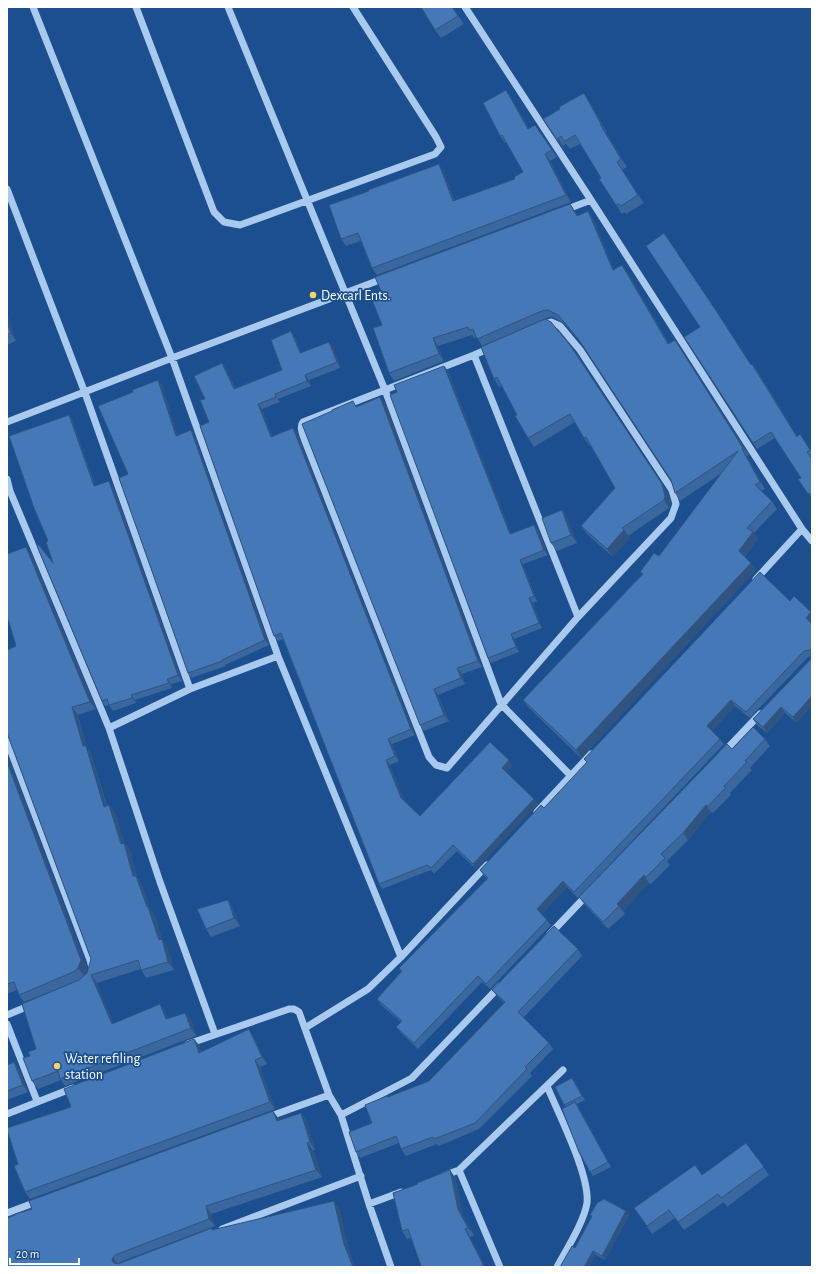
<svg xmlns="http://www.w3.org/2000/svg" width="819" height="1274" font-family="'Alegreya Sans',sans-serif">
	<style>
		.lines { fill: none; stroke-linecap: round; stroke-linejoin: round }
		.minor { stroke: #a9c9ee; stroke-width: 7 }
		.wall { fill: #3a679d }
		.shaded-wall { fill: #305480 }
		.building { fill: #4478b7; stroke: #305480 }
		.poi-dot { fill: #ffd166; stroke: #1b4f8f; stroke-width: 1.5 }
		.labels { text-anchor: middle; stroke-width: 3.5; stroke-linejoin: round; paint-order: stroke }
		.poi-label { font-size: 14px; fill: #fff; stroke: #1b4f8f; text-anchor: start }
	</style>
	<rect width="100%" height="100%" fill="#1b4f8f"/>
	<g class="lines">
		<path class="minor" d="M33,7L172,358L278,656L401,957
			M136,7L214,212L224,222L240,225L435,154L441,147L436,137L353,7
			M228,7L385,390L501,704L571,776
			M465,7L591,200L802,529L812,541
			M7,189L85,393L190,689
			M565,210L591,200
			M551,322L560,326L580,350L672,490L676,504L671,518L578,617L447,768L436,765L429,757L305,441C303,435 299,427 303,422L474,355Z
			M474,355L578,617
			M7,422L172,358L385,278
			M7,479L10,491L109,728L160,882L215,1034
			M756,579L802,529
			M109,728L190,689L278,656
			M7,741L90,960L92,968V970
			M723,753L760,714
			M537,812L591,754
			M550,934L587,895
			M7,1015L31,1005
			M7,1024L37,1101
			M305,1028L368,989L401,957L487,865
			M188,1044L289,1009H294L299,1012L329,1095L341,1115L369,1204L391,1267
			M547,1086C558,1113 590,1175 587,1203C584,1222 566,1250 557,1267
			M7,1114L73,1088
			M341,1115L412,1078L500,986
			M268,1117L329,1095
			M459,1170L500,1267
			M443,1176L459,1170L563,1070
			M369,1204L401,1192
			M7,1213L39,1201
			M222,1229L361,1176"/>
	</g>
	<path class="wall" d="M453,7L464,24L441,38L435,30Z
		M511,97L529,129L535,125L557,157L550,161L571,202L377,275L372,268L361,241L346,246L341,239L444,172L455,201L515,179L523,172L506,142L505,143L500,136Z
		M589,101L607,132H606L627,167L622,170L644,203L626,214L625,212L622,214L616,205L601,178L580,144L570,149L566,144L563,146L566,152L543,119Z
		M570,204L578,216L588,211L593,219L614,269L622,265L627,272L669,344L680,348L749,455L747,456L765,489L761,491L772,501L777,509L754,533L758,539L745,557L751,563L756,570L581,758L528,707L523,700L642,574L640,572L659,556L722,473L680,501L675,493L671,480L583,345L564,323L553,317H549L482,346L477,337L474,338L472,335L438,346L444,361L394,381L389,373L382,325L381,291Z
		M7,315L16,341L7,345Z
		M719,315L751,365L757,370L797,436L800,434L812,452V499L798,479L801,478L775,438L757,449L753,443L700,327Z
		M295,337L301,353L333,347L340,368L309,380L311,386L278,399L280,402L262,409L272,436L293,428L297,433L415,735L392,744L399,761L390,765L404,800L420,816L513,765L506,773L538,804L476,869L457,851L434,874L431,870L382,889L379,884L283,639L278,641L274,636L209,422L205,399L222,363L226,369L235,388L282,370Z
		M481,347L576,353L667,492L671,504L669,508L628,536L630,538L613,557L587,534L581,526L615,488L591,446H590L584,438L575,422L534,447L528,438L517,415L502,386L499,387L494,379Z
		M444,366L448,371L511,534L538,530L548,555L523,564L537,601L533,603L542,628L514,639L519,652L491,663L488,658L397,392Z
		M158,380L162,385L177,435L191,430L194,435L269,645L225,665L226,666L191,678L188,673L128,474L133,392Z
		M380,397L385,403L482,667L462,674L465,684L438,695L449,721L424,731L420,725L357,407Z
		M69,415L72,420L95,485L113,486L182,681L171,684L172,688L135,700L136,703L113,711L109,705L105,706L102,701L53,563L48,541Z
		M562,510L567,518L577,543L557,551L551,543Z
		M26,547L31,554L96,709L78,715L87,748L91,753L107,806L109,805L115,813L124,843L130,850L137,877L141,883L150,909L154,914L162,940L167,947L174,970L146,978L141,969L97,983L113,1024L160,1004L165,1012L168,1019L185,1013L191,1020L196,1036L65,1086L61,1080L38,1089L32,1081L30,1056L36,1049L79,980L87,973L91,959L8,736H7V650L16,646Z
		M790,601L811,612L812,614V621L811,623L812,624V656L808,657L750,718L735,706L712,731L720,739L724,744L578,898L567,887L542,914L547,920L551,925L490,989L482,982L418,1049L400,1032L396,1027L401,1022L381,1005L377,999L401,972L399,968L487,879L484,876L480,870L544,808L587,763L584,759Z
		M812,658L797,723L785,713L767,733L757,725L753,719Z
		M765,739L770,746L750,768L752,770L730,793L731,795L713,813L711,812L688,840L667,861L670,865L651,884L649,883L623,911L625,914L608,929L585,905L579,897L732,749Z
		M7,755L87,968L84,976L79,980L24,1002L19,995L17,990L7,994Z
		M228,900L233,908L240,926L211,937L206,929Z
		M578,949L582,956L523,1018L549,1043L553,1049L530,1073L532,1076L479,1129L439,1146L437,1144L406,1156L401,1149L399,1143L360,1158L356,1152L372,1123L388,1097L429,1081L504,1003L497,996L492,990Z
		M249,1029L253,1036L267,1064L260,1067L275,1109L30,1199L25,1192L18,1164L71,1107L199,1045L201,1052Z
		M14,1062L19,1070L28,1092L7,1100V1065Z
		M572,1078L575,1082L585,1100L577,1104L611,1167L593,1176L590,1172L566,1107L564,1105Z
		M301,1113L306,1120L315,1150H313L322,1177L211,1214L215,1226L120,1262L118,1264L212,1228L213,1230L339,1208L349,1251L355,1267H7L32,1209L279,1119V1120Z
		M746,1143L769,1175L727,1207L724,1202L684,1230L675,1218L652,1234L634,1208L702,1175Z
		M450,1170L455,1178L463,1216L474,1235L470,1237L421,1266L411,1238L407,1239L402,1231L418,1184Z
		M626,1211L629,1215L605,1260L596,1255L575,1248L592,1217L590,1215Z"/>
	<path class="shaded-wall" d="M452,7H453L464,24L458,16Z
		M506,90L511,97L533,136L528,129Z
		M584,93L589,101L607,132L601,124Z
		M600,124L606,132L627,167L621,159Z
		M558,138L563,146L566,152L560,144Z
		M545,154L550,161L571,202L566,195Z
		M617,162L622,170L644,203L638,195Z
		M439,164L444,172L458,209L453,201Z
		M570,204L575,211L582,224L577,216Z
		M588,211L593,219L618,278L613,270Z
		M622,265L627,272L673,352L668,344Z
		M7,315L16,341L11,333L7,323Z
		M291,331L295,337L303,359L300,353Z
		M433,338L438,346L444,361L439,354Z
		M675,340L680,348L749,455L743,448Z
		M329,342L333,347L340,368L337,362Z
		M576,353L667,492L671,504L669,508L664,500Z
		M222,363L226,369L237,394L234,389Z
		M752,364L757,370L801,443L797,437Z
		M444,366L448,371L514,539L510,534Z
		M305,375L309,380L311,386L307,381Z
		M158,380L162,385L179,441L176,436Z
		M380,397L385,403L482,667L478,661Z
		M258,404L262,409L275,442L271,437Z
		M69,415L72,420L97,491L94,486Z
		M293,428L297,433L415,735L411,729Z
		M191,430L194,435L269,645L265,640Z
		M742,449L747,456L765,489L760,482Z
		M109,481L113,486L182,681L178,675Z
		M562,510L567,518L577,543L571,535Z
		M534,525L538,530L548,555L544,550Z
		M624,530L630,538L613,557L607,549Z
		M753,532L758,539L744,558L739,551Z
		M26,547L31,554L96,709L90,702Z
		M520,560L523,564L537,601L534,596Z
		M751,563L756,570L581,758L576,750Z
		M529,598L533,603L542,628L539,623Z
		M811,612L812,614V621L810,624L806,618Z
		M511,634L514,639L519,652L516,647Z
		M457,668L462,674L465,684L461,678Z
		M167,679L171,684L172,688L169,683Z
		M434,689L438,695L449,721L444,715Z
		M131,695L135,700L136,703L132,698Z
		M812,696V706L797,723L793,717Z
		M731,700L735,706L711,732L707,726Z
		M72,707L78,715L87,748L91,753L109,815L104,807L83,746Z
		M781,707L785,713L767,733L763,727Z
		M388,739L392,744L399,761L395,756Z
		M7,755L87,968L84,976L78,968L7,762Z
		M386,760L390,765L405,803L401,798Z
		M509,760L513,765L505,774L502,768Z
		M534,799L538,804L476,869L473,864Z
		M109,805L115,813L127,851L121,844Z
		M706,805L711,812L688,840L683,833Z
		M124,843L130,850L137,877L141,883L150,909L154,914L162,940L167,947L174,970L168,962L147,907L133,876Z
		M644,875L649,883L623,911L617,904Z
		M563,881L567,887L541,915L537,909Z
		M228,900L233,908L240,926L234,918Z
		M91,975L97,983L117,1032L112,1024Z
		M160,1004L165,1012L172,1027L166,1019Z
		M185,1013L191,1020L196,1036L191,1028Z
		M249,1029L253,1036L267,1064L262,1057Z
		M194,1039L199,1045L204,1060L199,1053Z
		M255,1060L260,1067L275,1109L270,1102Z
		M14,1062L19,1070L28,1092L23,1085Z
		M572,1078L575,1082L585,1100L582,1096Z
		M575,1102L578,1106L611,1167L608,1162Z
		M273,1111L279,1119L282,1128L277,1121Z
		M301,1113L306,1120L315,1150L310,1142Z
		M307,1143L313,1150L322,1177L316,1170Z
		M450,1170L455,1178L463,1216L474,1235L468,1228L458,1209Z
		M334,1201L339,1208L349,1251L355,1267H353L344,1244Z
		M206,1206L211,1214L215,1226L209,1219Z
		M626,1211L629,1215L605,1260L602,1256Z
		M465,1229L470,1237L486,1267H484Z
		M593,1251L596,1255L589,1267H584Z
		M113,1257L118,1264L116,1267L112,1261Z"/>
	<path class="building" d="M421,7H452L458,16L435,30Z
		M506,90L528,129L535,125L552,150L545,154L566,195L372,268L358,233L341,239L329,205L369,191L368,190L439,164L453,201L515,179L514,177L523,172L502,135L500,136L483,103Z
		M584,93L601,124H600L621,159L617,162L638,195L621,206L619,204L616,205L599,179L601,178L575,135L565,141L561,136L558,138L560,144L543,119L560,109L559,107Z
		M570,204L577,216L588,211L613,270L622,265L668,344L675,340L743,448L742,449L760,482L755,485L772,501L747,528L753,532L739,551L751,563L576,750L523,700L643,574L640,572L654,553L659,556L738,451L675,493L671,480L579,340L558,315L548,310H544L477,339L473,329L469,330L468,327L433,338L439,354L389,373L373,328L382,325L370,295L381,291L375,277Z
		M664,233L715,309L751,365L752,364L797,437L800,434L810,450L807,452L812,459V497L809,493L808,494L798,479L801,478L771,432L753,443L684,337L700,327L646,246Z
		M545,319L551,322L570,345L662,484L665,496L664,500L622,528L624,530L607,549L581,526L615,488L586,437L584,438L570,414L528,438L515,416L517,415L497,377L494,379L481,347Z
		M7,323L11,333L7,335Z
		M291,331L300,353L329,342L337,362L305,375L307,381L275,394L276,397L258,404L271,437L293,428L411,729L388,739L395,756L386,760L401,798L420,816L490,742L509,760L502,768L534,799L473,864L453,845L431,868L427,865L379,884L281,633L274,636L200,426L209,422L200,400L205,399L194,376L222,363L234,389L282,370L271,340Z
		M444,366L510,534L534,525L544,550L520,560L534,596L529,598L539,623L511,634L516,647L488,658L390,395L397,392L394,385Z
		M158,380L176,436L191,430L265,640L222,660V661L188,673L119,478L128,474L98,406L133,392L132,390Z
		M380,397L478,661L457,668L461,678L434,689L444,715L420,725L302,424L332,411V410L353,401L356,407Z
		M69,415L94,486L109,481L178,675L167,679L169,683L131,695L132,698L109,705L107,699L102,701L37,546L39,545L53,563L46,542L48,541L34,508L9,436Z
		M562,510L571,535L551,543L542,518Z
		M26,547L90,702L72,707L83,746H86L104,807L109,805L121,844L124,843L133,876H136L147,907H148L159,940L162,939L168,962L141,970L138,960L91,975L112,1024L160,1004L166,1019L185,1013L191,1028L60,1079L58,1071L32,1081L23,1058L30,1056L28,1052L36,1049L22,1004L79,980L87,973L91,959L7,733V650L16,646L7,616V554Z
		M760,572L790,601L794,596L811,612L806,618L812,624V652L810,650L804,651L746,712L731,700L707,726L720,739L574,892L563,881L537,909L547,920L486,984L478,976L414,1043L396,1027L402,1021L377,999L402,971L399,968L488,878L480,870L541,805L544,808L587,762L584,759Z
		M812,656V696L793,717L781,707L763,727L753,719L812,658Z
		M753,727L765,739L745,761L747,762L724,786L726,787L708,806L706,805L683,833L661,854L665,858L646,877L644,875L617,904L619,906L603,922L579,897L727,744L732,749Z
		M7,762L81,960L78,968L73,972L19,995L14,982L7,984Z
		M228,900L234,918L206,929L197,909Z
		M554,926L578,949L518,1012L549,1043L525,1067L527,1069L475,1123L434,1139L433,1137L401,1149L396,1136L356,1152L349,1132L372,1123L365,1105L387,1096L388,1097L429,1081L505,1002L492,990Z
		M249,1029L262,1057L255,1060L270,1102L25,1192L14,1166L18,1164L7,1130V1128L71,1107L64,1089L194,1039L199,1053Z
		M14,1062L23,1085L7,1091V1065Z
		M572,1078L582,1096L564,1105L555,1087Z
		M575,1102L608,1162L590,1172L579,1152L562,1109Z
		M273,1111L277,1121L301,1113L310,1142L307,1143L316,1170L206,1206L209,1219L115,1255L113,1257L112,1261L114,1263L118,1264L212,1228V1230L334,1201L344,1244L353,1267H7V1218L15,1215V1214L32,1209L29,1201Z
		M746,1143L764,1167L721,1198L718,1194L678,1222L669,1210L647,1226L634,1208L695,1165L702,1175Z
		M450,1170L458,1209L468,1228L465,1229L482,1262L484,1267H418L421,1266L408,1229L402,1231L393,1193L418,1184L417,1183Z
		M604,1199L626,1211L602,1256L593,1251L584,1267H560L572,1246L575,1248L592,1216L590,1215L597,1203Z"/>
	<g class="poi-dot">
		<circle cx="313" cy="295" r="4"/>
		<circle cx="57" cy="1066" r="4"/>
	</g>
	<g class="labels">
		<g class="poi-label">
			<text x="321" y="300">Dexcarl Ents.</text>
			<text x="65" y="1063">Water refiling<tspan x="65" dy="16">station</tspan></text>
		</g>
	</g>
	<rect width="819" height="1274" fill="none" stroke="#ffffff" stroke-width="16"/>
	<path d="M10 1258v6h69v-6" fill="none" stroke="#ffffff" stroke-width="2"/>
	<text x="16" y="1258" font-size="12" fill="#ffffff" stroke="#1b4f8f" stroke-width="3" paint-order="stroke">20 m</text>
</svg>
